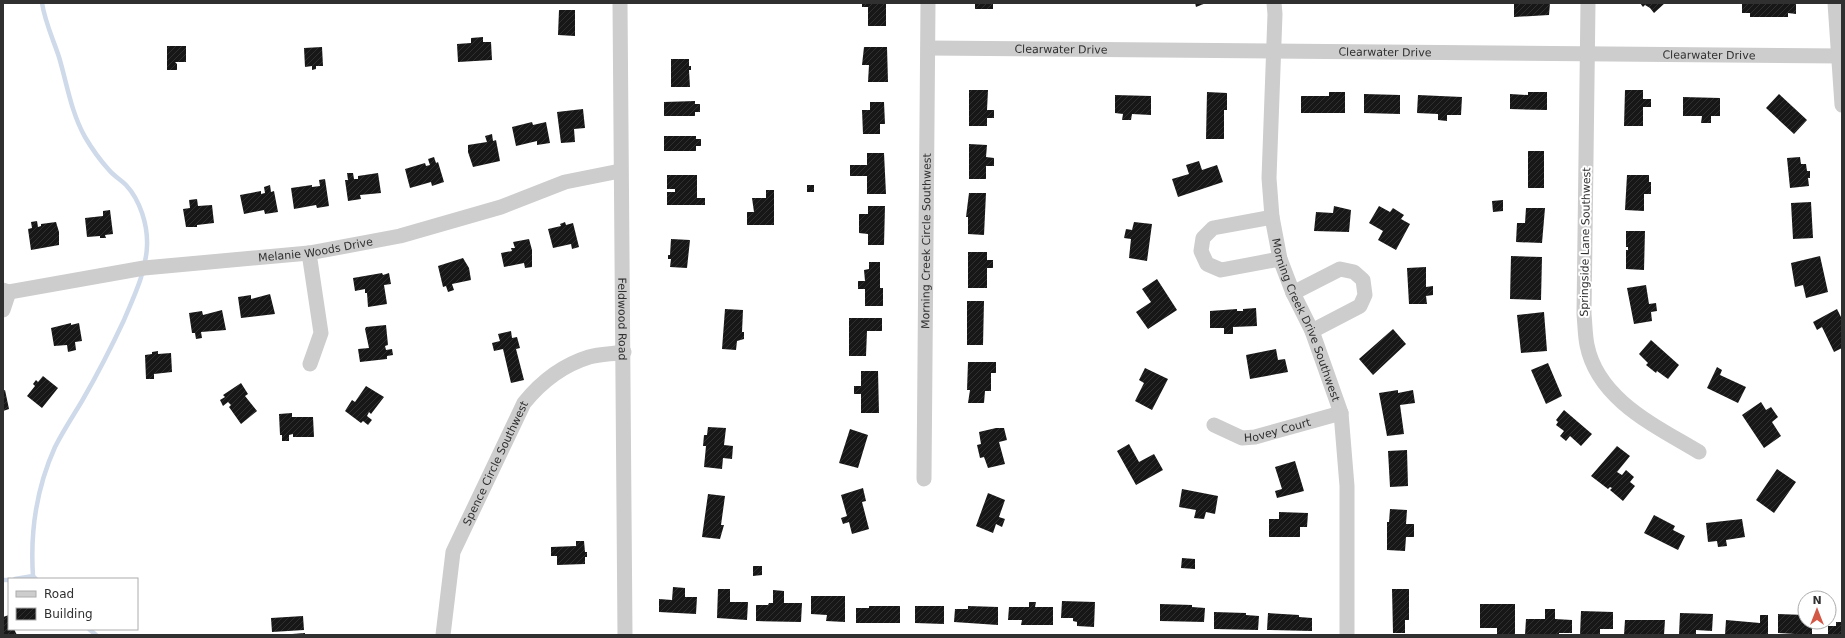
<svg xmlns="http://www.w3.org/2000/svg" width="1845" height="638" font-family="'DejaVu Sans',sans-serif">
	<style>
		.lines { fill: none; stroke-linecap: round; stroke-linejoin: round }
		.stream { stroke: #ced9e9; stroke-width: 4.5 }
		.building { fill: url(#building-hatch) }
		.minor { stroke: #cdcdcd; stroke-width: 15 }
		.labels { text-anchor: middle; stroke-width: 4; stroke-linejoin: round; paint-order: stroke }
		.street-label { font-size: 11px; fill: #303030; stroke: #fff }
	</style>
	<defs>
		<pattern id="building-hatch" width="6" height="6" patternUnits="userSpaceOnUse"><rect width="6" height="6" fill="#171717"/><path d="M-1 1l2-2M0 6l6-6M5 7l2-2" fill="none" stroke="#303030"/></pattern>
	</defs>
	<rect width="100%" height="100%" fill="#fff"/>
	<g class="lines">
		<path class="stream" d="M15,579L33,576
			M36,579L33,576C30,531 36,489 55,447C63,431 73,416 82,401C97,375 111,348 124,320C134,296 146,272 147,246C148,225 140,200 126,185C121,180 114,176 109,170C100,160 92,149 85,137C71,112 67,84 59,57C53,39 45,22 42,3
			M3,580H9
			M89,629L96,635"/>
	</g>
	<path class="building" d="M862,3H886V26H868V7H862Z
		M975,3H993V9H975Z
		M1195,3H1206L1196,7Z
		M1514,3H1550L1549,15L1514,17Z
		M1640,3H1665L1654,13L1650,8L1645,5L1643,7Z
		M1742,3H1796V14L1788,13V17H1750V13H1742Z
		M559,10H575V36L558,35Z
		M483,37V42H491L492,60L458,62L457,44L471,43V38Z
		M167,46H186V62H175L177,64V70H167Z
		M322,47L323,66H316V69L312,70V66L305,67L304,48Z
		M864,47H887L888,82H868L869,65H862Z
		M671,59H689V66H691V70H689L690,87H671Z
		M969,90H988L987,110H994V118H987V126H969Z
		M1625,90H1643V99H1651V107H1643V126H1624Z
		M1207,92L1227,93V110H1224V139H1206Z
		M1329,92H1345V113H1301V96H1329Z
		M1528,92H1547V110L1510,109V94L1528,95Z
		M1364,94L1400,95V114L1364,113Z
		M1779,94L1807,120L1794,134L1766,108Z
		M1115,95L1151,96V115L1132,114L1131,120H1122L1123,114L1115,113Z
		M1418,95L1462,97L1461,115H1447V121L1438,120V114L1417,113Z
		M1683,97L1720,98V116H1711V123H1701L1702,116H1683Z
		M695,101V104H700V112H695V116H664V102Z
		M870,102H884L885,124H880V134H863L862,110H870Z
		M583,109L585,128L574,129L575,142L561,143L557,112Z
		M532,122L533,125L546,122L550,143L537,145V141L516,146L512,127Z
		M492,134L493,141L496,140L500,161L473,167L468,152V145L487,142L485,136Z
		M664,136H696V139H701V146H696V151H664Z
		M969,144L987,145L986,157L994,158V166H986V179H969Z
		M1528,151H1544V188H1528Z
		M867,153H884L886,194H867V176H850V165H867Z
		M434,157L436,163L438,162L444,182L432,186L431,182L410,188L405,169L425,163L426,166L430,165L428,159Z
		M1800,157L1801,164H1806L1807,171H1810V178H1808L1809,186L1790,188L1787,158Z
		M1199,161L1202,170L1217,165L1223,182L1178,197L1172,179L1189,174L1186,165Z
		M347,173H353L354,179H358V176L378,173L381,193L360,195L361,199L348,201L345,180H348Z
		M667,175H697V198H705V205H667V192H675V189H667Z
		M1627,175H1649V182H1651V194H1644V211L1625,210Z
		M325,179L329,206L317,208L316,205L294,209L291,188L312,185V187L320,186L319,180Z
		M270,185L271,192L274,191L278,212L265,214L264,210L244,214L240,195L261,191V194L265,193L264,187Z
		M807,185H814V192H807Z
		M766,190H774V225H747V212H754L752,198H766Z
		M969,193H986L984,235L968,234V217H966Z
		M197,199L198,206L212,205L214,223L197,225V227H186L183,209L190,208L189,200Z
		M1503,200V211L1493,212L1492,201Z
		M1811,202L1813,238L1793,239L1791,203Z
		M868,206H885L884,245H868V234L859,233V214H868Z
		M1334,206L1351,210L1349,232L1314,231L1316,212L1333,213Z
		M1379,206L1390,212L1393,208L1404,215L1401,219L1410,224L1396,250L1378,240L1383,231L1369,223Z
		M1526,208H1545L1542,243L1516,242L1517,223H1525Z
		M110,210L113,234L105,235L106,238H100V236L87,237L85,218L103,216V211Z
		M37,221L38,227L41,226V224L56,222L59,232V245L31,250L28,229L32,228L31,222Z
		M565,222L566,225L573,223L579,247L572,249L571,244L553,248L548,229L561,226L560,224Z
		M1134,222L1152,224L1147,261L1129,258L1131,239L1124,238L1126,229L1132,230Z
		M1626,231H1645L1644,270L1626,269V250H1628V247H1626Z
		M529,239L532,250V267L525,268L524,263L504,267L501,253L512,251L511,248H515L513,242Z
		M671,239L690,240L687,268L670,267L671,259H668V255H670Z
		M968,252H987V260H993V268H987V288H968Z
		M1511,256L1542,257L1541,300L1510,299Z
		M1820,256L1828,292L1806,298L1803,285L1795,287L1791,263Z
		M463,258L469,268L471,280L452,284L454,290L448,292L446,286L443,287L438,266Z
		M869,262H880V288H883V306H865V289H858V281H865L864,270L869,269Z
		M1426,267V287L1433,286V295L1426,296L1427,304H1409L1407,268Z
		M382,273L383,275L389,273L391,284L384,285L387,304L368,307L367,293H365V289L355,291L353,278Z
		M1157,279L1177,310L1148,329L1136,312L1151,302L1142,289Z
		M1646,285L1649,304L1656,303L1657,311L1651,312L1652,321L1634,324L1627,288Z
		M270,294L275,314L241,318L238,297L251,295V299Z
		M967,301H984L983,345H967Z
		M1256,308L1257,326L1233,327V334H1224V328H1210V311L1237,309V311H1243V309Z
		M725,309L743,310L742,332H744V339L737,341L736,350L722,349Z
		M1837,309L1842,319V348L1834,352L1822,327L1817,330L1813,322Z
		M222,310L226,330L201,332L202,338L196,339L195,333H192L189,313L202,311L203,315Z
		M1544,312L1547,351L1521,353L1517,315Z
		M849,318H882V331H867L866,356H849Z
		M71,323V325L79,323L82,341L75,342L76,350L68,352L67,345L54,346L51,328Z
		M386,325L388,345L385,346L386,350L392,349L393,355L387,356V359L360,362L358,349L369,348L365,329L366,327Z
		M1393,329L1406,344L1373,375L1359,359Z
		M511,331L512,338L517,337L520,348L516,349L524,380L511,383L503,349L494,351L492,343L500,341L498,334Z
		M1651,340L1679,365L1668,379L1657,371L1656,373L1646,365L1648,363L1639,354Z
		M1276,349L1278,360L1285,359L1288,372L1250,379L1246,355Z
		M158,351V354L171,353L172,372L154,374V379H146L145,355L152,354V352Z
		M968,362H996V373H991V391H985L984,403H968L970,390H967Z
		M1548,363L1562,396L1546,404L1531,370Z
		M1717,367L1722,370L1720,375L1746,387L1738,403L1707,388Z
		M1145,368L1168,379L1152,410L1135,401L1144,383L1139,380Z
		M861,371H878L879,413H861V394H854V386H861Z
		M43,376L58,388L42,408L27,396L35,386L33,384L36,380L38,382Z
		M241,383L248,394L245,396L257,411L241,424L229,407L231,405L228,402L223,406L220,400L225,397L223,395Z
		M366,386L384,397L371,414L369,412L367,416L372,420L368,425L363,421L361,423L345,411L352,400L355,402Z
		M5,390L9,409L3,411V391Z
		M1398,390V393L1413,390L1415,403L1400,405L1404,434L1387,436L1379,393Z
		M1761,402L1766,410L1771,407L1778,417L1772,422L1781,436L1764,448L1742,415Z
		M1564,410L1592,434L1581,446L1570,436L1566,441L1560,436L1564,431L1556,425L1558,422L1556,420Z
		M292,413V417H313L314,437H293V434L289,435V441H282V435H280L279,414Z
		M708,427L726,428L724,445L733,446L732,459L723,458L722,469L704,467L706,446H703L704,435H707Z
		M996,428H1004L1007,440L999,442L1005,464L988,468L984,457L980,458L977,445L981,444L979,432Z
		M850,429L868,435L858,468L839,463Z
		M1129,444L1139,462L1154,454L1163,470L1136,485L1117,451Z
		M1617,446L1630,456L1617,472L1622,475L1626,470L1634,477L1630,482L1635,486L1623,501L1610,490L1612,488L1610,487L1608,489L1591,476Z
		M1407,450L1408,486L1390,487L1388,451Z
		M1295,461L1304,491L1277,498L1275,491L1282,489L1275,467Z
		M1777,469L1796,482L1774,513L1756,500Z
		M863,488L866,501L862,502L869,529L852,534L849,522L843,524L841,518L847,516L841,495Z
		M1182,489L1218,496L1215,514L1206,512L1204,519L1194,518L1196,510L1179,507Z
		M988,493L1005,500L999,517L1005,519L1002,527L996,524L993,533L976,526Z
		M708,494L725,496L721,525H724L720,539L702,537Z
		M1390,509L1407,510L1406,524H1414V537H1406L1405,551L1387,550V522H1389Z
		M1279,512L1308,513L1307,527H1300V537H1269V519H1279Z
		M1654,515L1675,526L1673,530L1685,536L1678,550L1644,533Z
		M1742,519L1745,537L1726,540L1727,546L1718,547L1717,541L1708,542L1706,523Z
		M576,541H584L585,552H587V557H585V564L557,565V556H551V547L576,546Z
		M1182,558L1195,559V569L1181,568Z
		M753,566H762V575L753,576Z
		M673,587L685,588V597H697L696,614L659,612V599L672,600Z
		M718,589H730V602H748L747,620L717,618Z
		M1392,589H1409V620H1405V633H1393Z
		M773,590L784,591V603H802L801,622L756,621V605H768L769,603H773Z
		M811,596H845V622L826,621L827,615L811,614Z
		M1062,601L1095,602L1094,627L1077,626V622L1073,621V618H1061Z
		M1029,602H1036L1035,607H1053V625H1021L1022,620H1008L1009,607H1029Z
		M1160,604L1192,605V607L1205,608L1204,622L1160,621Z
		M1480,604H1515V635H1497V628H1480Z
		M869,606H900V623H856V608H869Z
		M915,606H944V624L915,623Z
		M968,606L998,607V625L954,622L955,609H968Z
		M1545,609H1555V619L1572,620V633H1559V635H1525L1526,619H1545Z
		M1581,611L1613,612V629H1600V635H1580Z
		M1214,612L1246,613V615L1259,616L1258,630L1214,629Z
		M1268,613L1299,615V617L1312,618V631L1267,630Z
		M1680,613L1713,614L1712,631L1696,630V635H1679Z
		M1778,614L1805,615V622H1812V635L1778,633Z
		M9,615V629H14L17,635H3V617Z
		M1760,615H1768V635H1725L1726,620L1760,623Z
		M303,616L304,630L272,632L271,618Z
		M1625,620H1665L1664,635H1624Z
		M1836,622H1842V635H1828V626H1836Z
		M305,633V635H292V634Z"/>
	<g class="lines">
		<g class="minor">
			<path id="s1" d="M620,3L625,635"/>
			<path id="s2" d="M1274,3L1275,14L1269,178L1272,217L1280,259L1293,293L1312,331L1341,413L1347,486V635"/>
			<path d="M1588,3L1584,314C1585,324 1585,335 1587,345C1598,400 1656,426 1699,452"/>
			<path d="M1835,3L1842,105"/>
			<path id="s3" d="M928,48L1842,56"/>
			<path d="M1272,217L1213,228L1203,238L1201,251L1207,264L1221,270L1280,259"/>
			<path d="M309,253L321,333L310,364"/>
			<path id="s4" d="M3,290L9,292L144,268L309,253L400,236L501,207L565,182L620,171"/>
			<path d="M1293,293L1340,269L1354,272L1363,280L1365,295L1360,306L1312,331"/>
			<path d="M3,310L9,292"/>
			<path id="s5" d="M1214,425L1242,438L1255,437L1341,413"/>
			<path id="s6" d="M924,479L928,3"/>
			<path id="s7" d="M443,635L453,552L524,403C541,382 563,365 589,357C600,354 613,354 624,352"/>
		</g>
	</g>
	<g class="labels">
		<g class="street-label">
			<text dy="4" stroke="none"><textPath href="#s3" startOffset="133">Clearwater Drive</textPath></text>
			<text dy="4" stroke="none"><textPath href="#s3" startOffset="457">Clearwater Drive</textPath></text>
			<text dy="4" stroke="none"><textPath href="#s3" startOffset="781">Clearwater Drive</textPath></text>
			<text dy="4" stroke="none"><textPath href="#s6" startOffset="238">Morning Creek Circle Southwest</textPath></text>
			<text transform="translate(1585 242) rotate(-89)" y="4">Springside Lane Southwest</text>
			<text dy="4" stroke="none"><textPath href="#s4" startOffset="316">Melanie Woods Drive</textPath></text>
			<text dy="4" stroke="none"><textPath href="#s1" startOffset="316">Feldwood Road</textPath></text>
			<text dy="4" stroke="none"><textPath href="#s2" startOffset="323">Morning Creek Drive Southwest</textPath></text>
			<text dy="4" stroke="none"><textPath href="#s5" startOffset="67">Hovey Court</textPath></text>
			<text dy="4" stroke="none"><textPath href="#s7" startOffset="182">Spence Circle Southwest</textPath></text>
		</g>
	</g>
	<rect width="1845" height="638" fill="none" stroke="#303030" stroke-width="8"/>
	<rect x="8" y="578" width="130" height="52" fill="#ffffff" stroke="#acacac"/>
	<rect x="16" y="591" width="20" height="6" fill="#cdcdcd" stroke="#acacac"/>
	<text x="44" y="598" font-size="12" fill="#303030">Road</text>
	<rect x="16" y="608" width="20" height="12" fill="url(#building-hatch)" stroke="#acacac"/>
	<text x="44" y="618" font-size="12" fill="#303030">Building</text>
	<g transform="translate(1817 610)"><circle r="19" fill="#ffffff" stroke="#acacac"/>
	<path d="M0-3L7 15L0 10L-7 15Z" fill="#d35745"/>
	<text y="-6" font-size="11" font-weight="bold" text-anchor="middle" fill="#303030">N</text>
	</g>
</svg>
